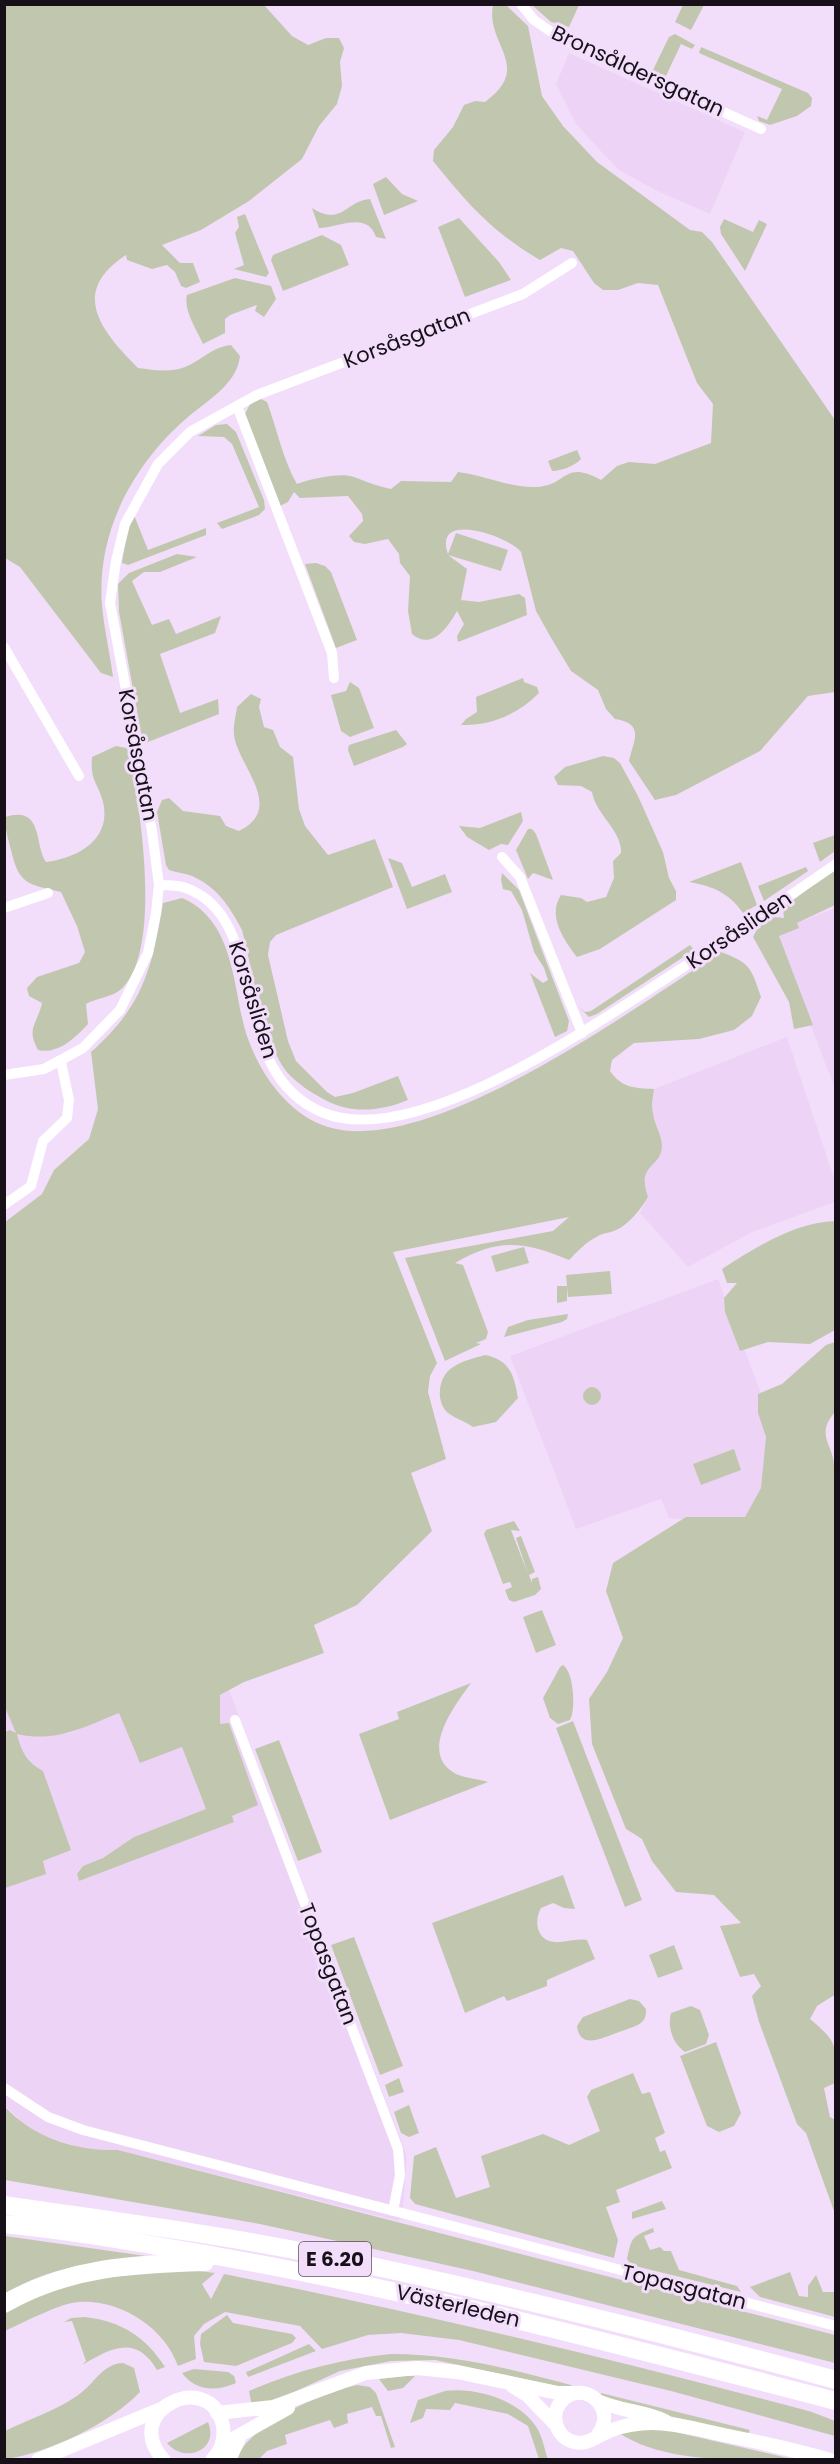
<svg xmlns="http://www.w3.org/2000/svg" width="840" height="2464" font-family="Poppins,sans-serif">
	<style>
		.built { fill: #edd4f7 }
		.green { fill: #c1c7af }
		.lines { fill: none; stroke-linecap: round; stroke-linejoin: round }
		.minor { stroke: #fff; stroke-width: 10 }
		.tertiary { stroke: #fff; stroke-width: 14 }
		.trunk { stroke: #fff; stroke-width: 18 }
		.labels { text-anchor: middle; stroke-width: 6; stroke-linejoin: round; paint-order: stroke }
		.shield { fill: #f2defa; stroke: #594e5c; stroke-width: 1.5 }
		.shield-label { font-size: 20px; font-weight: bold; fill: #171019 }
		.street-label { font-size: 21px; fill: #171019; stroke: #f2defa }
	</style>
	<rect width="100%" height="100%" fill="#f2defa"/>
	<path class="built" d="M569,53L745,132L710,214L655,190L619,170L598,148L576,124L556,84Z
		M835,908V1088L774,932Z
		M787,1037L835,1181V1202L752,1232L688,1267L640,1213L648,1198L644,1185L646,1171L657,1159L662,1146L652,1112L654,1089Z
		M718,1279L763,1399L774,1446L764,1514L733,1524L669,1518L661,1499L576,1529L510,1356Z
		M229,1690L407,2156L403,2206L399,2221L118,2150L91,2151L33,2132L5,2106L4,1705L17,1733L67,1734L133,1707L220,1724V1695Z"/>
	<path class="green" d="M4,5H264L292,36L308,45L326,38H339L344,48L340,62L342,86L337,104L319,126L302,159L249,201L201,230L162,245L180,263H193L200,282L186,288L181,286L175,272L167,265L152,269L127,260L126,255C69,292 101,331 138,368C154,370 169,373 185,367C202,360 212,347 231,345L240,356C237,384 208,400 188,417C134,463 96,532 102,605C104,629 110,653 113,677L101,673L20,567L5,558Z
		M493,5H506L528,26L542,96L563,126L597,162L690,230L702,232L712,242L835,420V692L808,696L760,751L676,795L655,800L629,761C633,741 646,724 615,719L606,709L598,690L571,671L550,636L536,611L521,552C510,537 432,509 448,554L456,533L508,550L501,571L448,555L467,569L461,600L479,602L519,594L525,598L527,615L458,642L457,636L464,624L457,611C448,627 432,651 412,634L408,611L410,576L400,563L399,554L388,539L365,544L354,542L349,536L363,521L362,514L348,496L300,498L294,492L288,502L280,506L245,414L250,404L261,399L267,402C277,429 283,460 297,484C310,479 341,472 354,477C367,482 377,486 391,489L401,481L451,482L458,472C484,475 510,488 536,487C568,486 563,459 601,480L617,466L629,462L655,464L711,443L713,404L697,383L658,285L638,283L618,290H603L594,283L573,251L561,248L540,260C491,231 468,204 433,161L434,150L453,127L464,105L475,101L485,102C534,66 485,45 493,5Z
		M532,5H579L569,27L551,22Z
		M683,5H704L691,30L675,22Z
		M675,34L695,45L692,49L681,44L665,78L653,70L669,37Z
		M701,47L808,93L812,98L811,106L797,116L770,125L759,121L757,116L767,120L782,89L699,53Z
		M386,177L402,194L418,201L384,215L373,184Z
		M370,199L386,239L376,237C367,211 340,227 319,228L312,208C342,227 345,201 370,199Z
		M245,214L269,273L266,277L234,269L244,265L235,233L239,227L237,217Z
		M459,218L499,262L511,280L465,297L438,227Z
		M724,219L753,232L759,220L767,224L745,271L721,234L720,227Z
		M322,235L341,245L349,265L283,291L271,260L273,255Z
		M235,278L271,286L276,299L264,317L255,311L257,305L230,315L225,319V333L203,344C197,330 183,310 187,295Z
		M227,424L236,432L264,500L265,509L259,515L222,529L217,523L259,507L232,444L224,437L198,436L216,425Z
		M577,450L581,459C575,466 561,471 552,471L548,461Z
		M134,515L148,550L206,528V535L128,565L122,563L126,535Z
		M177,554L197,557L160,572H144L132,581L152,625L169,619L176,634L221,616L215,633L160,654L180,713L218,699L219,714L143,744L119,612L118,584L129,573Z
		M316,563L325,566L331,572L357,640L336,648L305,564Z
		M523,678L524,682L537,687L539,693C518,714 492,726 461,725L466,719L477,712L476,697Z
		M350,682L359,688L374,728L350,737L341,731L331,695L346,691Z
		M251,694L261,699L259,707L264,727L273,730L280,747L293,757L299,809L305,826L328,855L375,839L393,887L276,935L270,942L268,955L288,1041L296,1061L327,1092L335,1097L353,1093L398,1076L408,1100C382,1111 352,1114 327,1101C312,1093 297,1084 286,1071C263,1041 252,968 242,930C230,907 217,887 192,876C185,873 177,873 169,870L166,865L157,812L162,800L169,798L183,811L220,816L226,826L239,831C286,808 238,766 234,735C233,726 236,715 237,707Z
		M396,730L407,744L403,747L354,766L348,750L349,745Z
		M116,746L127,748C140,798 164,954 120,990C110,998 96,998 86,1004L88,1024C76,1037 58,1055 38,1050C26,1028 37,1025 42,1003L29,996L27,988L37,977L79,963L85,952L77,926L61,892C28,884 19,885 11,850C8,838 5,829 5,817C44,805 34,845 46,862C77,858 112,840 103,802C98,782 90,782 92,757Z
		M603,756L614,758L620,763L638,796L663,852L669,878L676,891V900L600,949L577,957C564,940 547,916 561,895L581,898L587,902L606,897L614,878L613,861L621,853C622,830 596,815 592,792L581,786L558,785L554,777L565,767Z
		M521,812L523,821L508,845L501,844L489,850L467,837L459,826L480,828Z
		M528,829H532L536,834L553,880L533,873L528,879L516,850Z
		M835,835V851L820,862L813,843Z
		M388,858L402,863L412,887L445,874L452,892L407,909Z
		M741,862L757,905L743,913C729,893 713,886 689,882Z
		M806,867L808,871L764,901L758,886Z
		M835,868V905L797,923L799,928L779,936L813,1025L794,1029L789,1002L753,937C761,921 766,915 784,918L783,908Z
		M502,873L519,890L569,1021L567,1031L555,1037L530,973L543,983L548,980L544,968L534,952L522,910L511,891L503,889L501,880Z
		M182,898C232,919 233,981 244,1026C255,1067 285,1114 328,1127C431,1158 635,1007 721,952C750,963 751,967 761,997L752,1016L734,1030L699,1039L634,1043L612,1060L610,1071C622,1088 634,1088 654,1089C653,1097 651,1106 653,1113C654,1124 662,1135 662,1146C661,1169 636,1163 648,1197C642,1208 627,1226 616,1230C610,1233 603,1233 598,1236C586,1242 578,1251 569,1260C524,1241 498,1238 455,1263L463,1265L488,1332L486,1339L476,1343L481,1344L445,1361L405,1258L553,1231L569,1217L393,1252L437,1363L430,1376L428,1392L446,1459L411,1473L432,1531L357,1605L314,1625L324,1653L244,1682L220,1695V1724L229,1723L258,1805L232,1816L234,1822L79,1881L77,1874L83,1866L103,1858L134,1837L206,1809L182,1747L140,1763L119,1713C84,1727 56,1743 17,1734C21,1751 27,1763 43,1771L71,1850L43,1861L46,1874L5,1888V1732L10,1730L16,1733L4,1705L5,1222L42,1194L54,1170L89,1139L98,1109L91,1052C143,1006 152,969 163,903Z
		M690,945L694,950L597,1014L589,1017L578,1006L585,1012L591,1011Z
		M835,1221V1330L810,1344L768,1342L740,1351L725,1312L724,1298L737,1283H727L722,1269C755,1248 795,1222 835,1221Z
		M524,1247L529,1263L496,1272L491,1256Z
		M610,1271L612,1294L568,1297L567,1288V1301L557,1303V1286H567L566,1275Z
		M568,1314L567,1319L562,1322L504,1337L508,1327L528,1320Z
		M835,1342V1412C815,1435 833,1444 834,1465C835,1474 832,1479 836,1488V1994L817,2006L810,2019C839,2043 836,2046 835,2083L824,2088L830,2117L835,2120V2214L806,2133L797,2124L759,2022L752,1996L761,1986L754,1974L740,1977L720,1926L741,1923L714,1895L676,1892L652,1861L642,1839L626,1829L592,1744L589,1699L607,1672L623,1638L606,1591L613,1563L686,1517H745L761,1488L766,1437L758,1413V1394L782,1384L826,1345Z
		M485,1355C510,1360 514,1375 518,1398L496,1422L473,1427C465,1421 456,1419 448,1413C435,1402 438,1376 453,1367C462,1361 474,1358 485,1355Z
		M583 1396a9 9 0 1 1 18 0a9 9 0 1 1-18 0Z
		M734,1449L741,1470L701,1485L693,1464Z
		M514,1521L520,1531L511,1530L528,1574L516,1538L521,1536L535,1572L529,1575L532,1583V1579L538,1577L541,1589L535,1595L514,1602L509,1600L505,1590L512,1587L510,1582L503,1584L484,1534L486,1530Z
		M542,1610L556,1645L536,1653L523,1617Z
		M563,1665C574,1672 576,1710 570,1720L558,1724L550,1718L543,1698L560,1667Z
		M471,1683C456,1704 417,1753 456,1774C465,1778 478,1779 488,1782L390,1820L359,1734L399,1719L397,1712Z
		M573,1721L642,1900L625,1907L556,1728Z
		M279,1740L322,1852L298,1861L255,1749Z
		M563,1875L575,1909L564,1908L553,1903L541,1908C534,1920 536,1940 554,1942C564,1943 575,1938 587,1940L595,1959L547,1980V1986L507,2001L504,1996L465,2013L432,1923Z
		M354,1937L403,2066L380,2075L331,1945Z
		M674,1945L683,1969L658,1978L649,1955Z
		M630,1999L639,2001L646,2009C646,2014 646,2018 642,2022C637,2027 626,2029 619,2032C604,2037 580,2051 577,2026L583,2017Z
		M691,2006L700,2010L709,2035L706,2044L685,2052C673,2044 667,2027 671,2013Z
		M716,2042L741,2113L734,2126L719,2132L707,2126L680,2056Z
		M633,2073L642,2094L650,2092L665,2133L655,2138L660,2152L665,2150L672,2168L616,2190L620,2202L606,2207L618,2240L614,2258L415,2204L410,2198L414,2156L436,2147L456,2198L490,2187L481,2156L543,2134L569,2145L600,2131L587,2097L591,2090Z
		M399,2078L404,2092L389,2097L385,2085Z
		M409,2105L419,2133L409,2137L401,2133L394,2112Z
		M4,2106C34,2138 75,2151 118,2150L835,2335V2363L473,2271L260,2224L5,2180Z
		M662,2201L666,2209L632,2219V2212Z
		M653,2228L654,2232L644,2236L650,2250L660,2247L664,2251H671L679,2270L737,2286L741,2292L631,2265L627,2259C632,2237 631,2237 653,2228Z
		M5,2236L146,2256C96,2262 48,2267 5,2294Z
		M184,2269L215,2273L202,2284L211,2299L224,2274C422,2313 617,2360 812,2412L835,2421V2436L671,2391L459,2340L401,2333L368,2335L322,2349L300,2326L225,2312L204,2324L194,2336L196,2359L178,2366C164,2327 120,2299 78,2302C61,2303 22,2323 5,2331L4,2310L60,2283Z
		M790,2272L799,2296L808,2297V2286L816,2275L823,2292H835V2317L760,2297L750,2287Z
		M227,2315L233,2323L292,2334L296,2338L292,2343L236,2366L204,2362L200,2344L201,2334Z
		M85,2317C121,2321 146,2337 165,2367L157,2370C136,2334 111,2348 82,2365L86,2361L72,2321L64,2322L71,2318Z
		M309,2344L316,2351L248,2377L246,2372L249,2371Z
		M391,2354C455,2354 510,2369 571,2385V2389L435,2360L391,2361L340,2371L272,2402L252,2406L249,2391C295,2371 341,2359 391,2354Z
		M123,2363L134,2368L140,2392C111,2423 47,2454 5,2459V2431C27,2420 63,2408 82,2392C96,2381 103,2364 123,2363Z
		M194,2369L228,2372L234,2376L236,2383C217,2392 195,2391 182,2373Z
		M404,2376H415L403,2388L388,2391L379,2379Z
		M357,2385L370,2387L376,2393L395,2447L391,2448L381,2416H376L372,2407L347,2414L348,2423L334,2428L330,2420L285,2435L287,2444L267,2451L259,2459L235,2460C253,2422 319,2394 357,2385Z
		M445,2391C476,2387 520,2400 537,2428C543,2438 544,2449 548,2459H539L528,2426L508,2414L455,2403L450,2410L426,2409L423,2418L410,2423L418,2400Z
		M601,2393L750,2430L748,2434L613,2403L601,2396Z
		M208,2422C220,2451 184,2464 167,2443Z
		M651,2429L671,2431L792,2459C735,2459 667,2464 619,2433Z"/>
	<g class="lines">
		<path class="minor" d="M521,4L534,20L560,38L761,129
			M237,406L332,653L334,678
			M4,647L79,776
			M502,857L520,877L582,1033
			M159,885C167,885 178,885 186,888C274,920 222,1072 324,1113C414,1149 588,1029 662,981C721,943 778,904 836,864
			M4,908L48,893
			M4,1075L44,1069L83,1048L120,1010L148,953L156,913L159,885L152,831L110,603L116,561L125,524L158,464L190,432L257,395L523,294L572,263
			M4,1205L31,1186L43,1141L67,1118L69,1100L61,1062
			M235,1720L398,2149L400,2175L393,2211
			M4,2088L48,2117L83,2130L836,2326"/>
		<path class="tertiary" d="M511,2385L527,2395L556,2425
			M598,2401C620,2411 644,2411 665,2421
			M217,2413L273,2407L366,2373L417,2368L457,2372L558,2393H575
			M597,2436C620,2408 582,2377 561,2402C549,2416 557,2438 574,2442C588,2446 599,2434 612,2430C625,2425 638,2423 652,2423C676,2423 700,2430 724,2435C759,2442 795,2450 830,2460
			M222,2445L288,2408
			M38,2460L161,2409
			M164,2460C118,2411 211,2367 223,2426C225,2439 221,2451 212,2460
			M229,2460L241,2434"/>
		<path class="trunk" d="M4,2205C106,2220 209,2233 310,2253C486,2289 662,2333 836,2380
			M4,2224C75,2231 146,2244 216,2256C425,2293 630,2348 836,2401
			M4,2304C68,2267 134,2264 205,2262"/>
	</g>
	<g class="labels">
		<rect class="shield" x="299" y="2242" width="72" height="34" rx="4.5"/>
		<g class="shield-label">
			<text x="335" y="2266">E 6.20</text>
		</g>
		<g class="street-label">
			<text transform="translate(638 71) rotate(25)" y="7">Bronsåldersgatan</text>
			<text transform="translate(407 338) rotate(-21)" y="7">Korsåsgatan</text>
			<text transform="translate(138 755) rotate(79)" y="7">Korsåsgatan</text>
			<text transform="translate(739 930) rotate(-34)" y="7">Korsåsliden</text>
			<text transform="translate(253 1000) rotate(73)" y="7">Korsåsliden</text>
			<text transform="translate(328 1964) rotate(69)" y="7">Topasgatan</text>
			<text transform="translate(684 2287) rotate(14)" y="7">Topasgatan</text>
			<text transform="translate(458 2306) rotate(13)" y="7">Västerleden</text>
		</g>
	</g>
	<rect width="840" height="2464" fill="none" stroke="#171019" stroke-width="12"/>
</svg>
